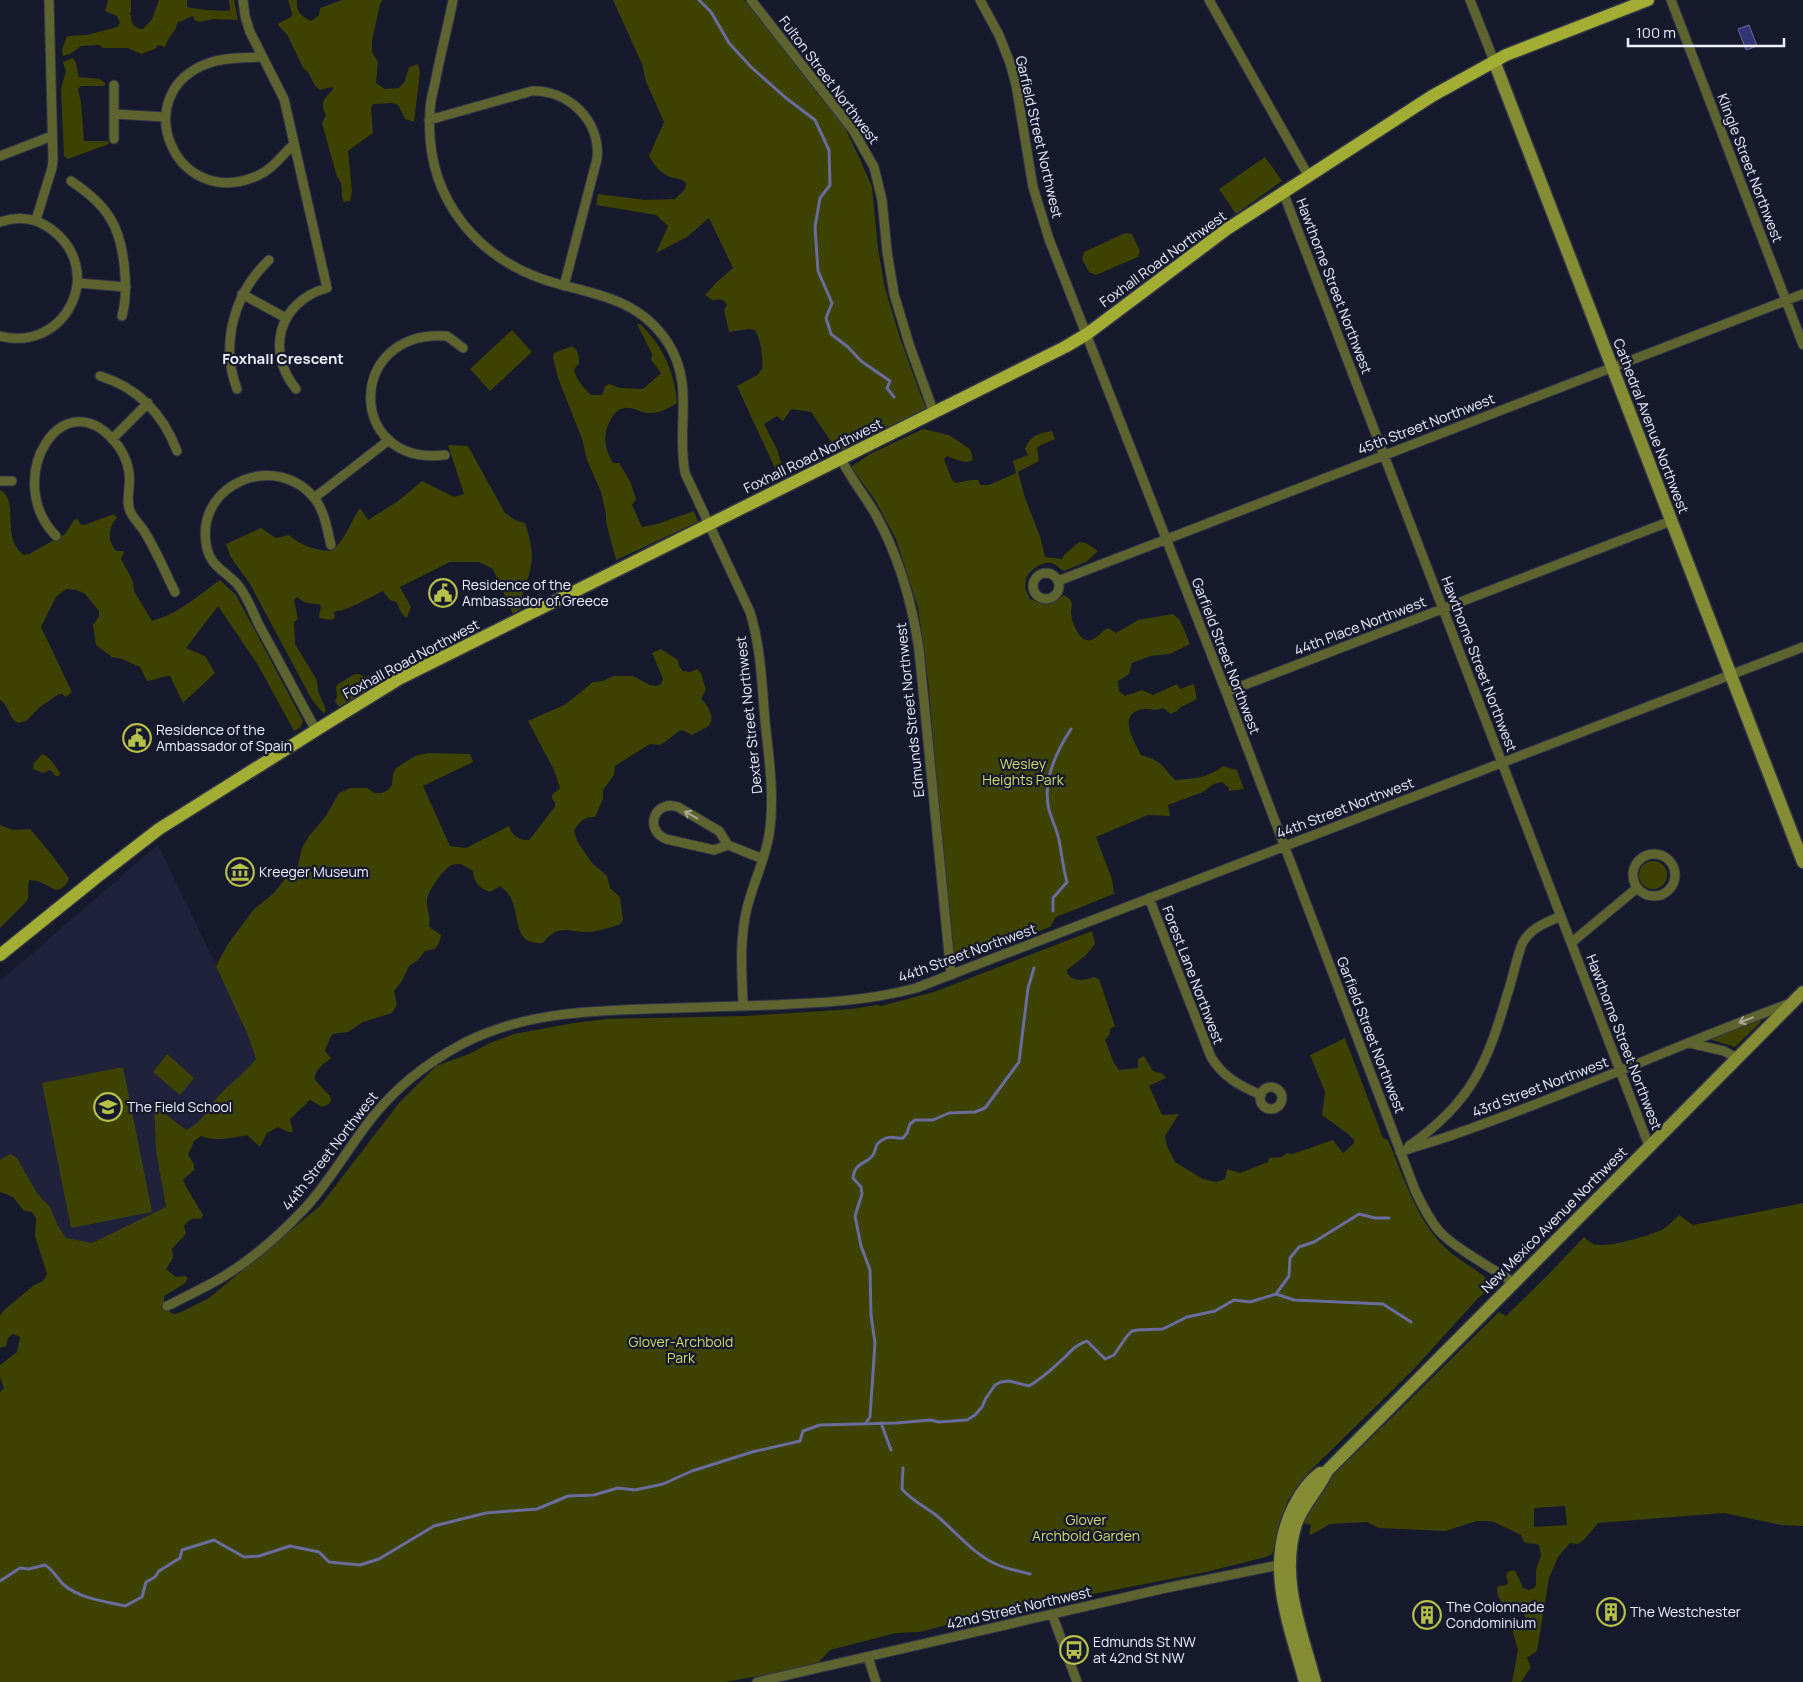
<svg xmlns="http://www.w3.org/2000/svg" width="1803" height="1682" font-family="Manrope,sans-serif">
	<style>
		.built { fill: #20223c }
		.green { fill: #3d4200; fill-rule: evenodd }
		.water { fill: #333473; stroke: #6b6c9d }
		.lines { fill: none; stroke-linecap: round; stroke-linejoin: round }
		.stream { stroke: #6b6c9d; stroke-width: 3 }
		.street-casing { stroke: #313346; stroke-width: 11 }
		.secondary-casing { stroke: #313346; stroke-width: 15 }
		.primary-casing { stroke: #313346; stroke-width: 15 }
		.street { stroke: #5e642f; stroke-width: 9 }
		.secondary { stroke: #848d33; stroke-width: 12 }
		.primary { stroke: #a2ad34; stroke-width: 12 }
		.oneway { stroke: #a6aa96 }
		.labels { text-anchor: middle; stroke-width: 4.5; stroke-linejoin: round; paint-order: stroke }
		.street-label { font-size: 14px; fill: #edf0fe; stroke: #17192d }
		.poi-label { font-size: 14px; fill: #edf0fe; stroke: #17192d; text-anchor: start }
		.park-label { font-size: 14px; fill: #d0dc6d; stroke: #17192d }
		.neighbourhood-label { font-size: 15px; font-weight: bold; fill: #edf0fe; stroke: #17192d }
	</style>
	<rect width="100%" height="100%" fill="#17192d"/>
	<path class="built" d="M158,845L263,1062L179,1144L159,1293L55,1274L42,1217L0,1184V981Z"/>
	<path class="green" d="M108,0H131V12H130V15H131C131,24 134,28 143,29L152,19L159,0H187V7C192,9 226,12 230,10L229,0H234L238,20L214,19L199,22L194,20L193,16L177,23L176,28L168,40L165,47L158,45L155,49L141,54L128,48H103L99,45L81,46L70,54L63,56L62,50L67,36L87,35L117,27L120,23L117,16L105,11Z
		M288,0H297C296,12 301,16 311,21L319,15L320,8L342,0H383L380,4L372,41V52L378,62L376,83L385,89L399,88L405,81L409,67L418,64L420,72L414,122L405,119L398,105L392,103L373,104L371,108L373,133L348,151L352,191L350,201L344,202C339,192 345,184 337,177L322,123L326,115L323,109V101L333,89L332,87L320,90L315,86L308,72L303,68L288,36L278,25L279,23L291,17L292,14Z
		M613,0H744L769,30L845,128L859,157L872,187L878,249L885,288L900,338L921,396L930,417L841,456L811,412L791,409L783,421L777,416L764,424L777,449L784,472L779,477L737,386L757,375L762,369C763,356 761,341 755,330L749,329L729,332L724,310L727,305C723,297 720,300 712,300L705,295L718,281L733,268L709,218L687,237L656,253L668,226L656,215L596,205L598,194L645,200L675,199L685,189L686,183C681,178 677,179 670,177C660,173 654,165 649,156L664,122L646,82L642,64Z
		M73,58L76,63L79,77L100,79L106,84L104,86H81L78,89L81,102L84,141H108L109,144L68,159L64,156L61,89L66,71L63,62Z
		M1265,157L1282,181L1236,214L1219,189Z
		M1125,233L1132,234L1140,251L1138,257L1096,275L1089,272L1082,259L1084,252Z
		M637,324H640C662,344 675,373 677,403C670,408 659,413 651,413C642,414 633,406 624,408C616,410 613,415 610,421C602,436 605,449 613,463H619L630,481L636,499L632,505L642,527L657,524L694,511L698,522L616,560L606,522V514L601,492L587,460L582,439L558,378L553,358L554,353L572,346C579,351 579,356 579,364L574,369C576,380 584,388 591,395H602L605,386L609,384L620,388L643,389L661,373L651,360L652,354Z
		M512,330L532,352L490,391L470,369Z
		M923,429L949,435L970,449L973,460C965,465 955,459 947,456L944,459L952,480L956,483L970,480H978L980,485H989L1016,473L1013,461L1028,455L1025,449C1031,435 1039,433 1052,431L1055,439L1039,446L1037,448L1039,461L1018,472L1025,498L1040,536L1045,557L1062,559L1064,555L1079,542L1086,543L1098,551L1086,562L1064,571C1060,569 1057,565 1054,564C1043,559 1031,570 1026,578L1025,588L1030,599C1044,605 1052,606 1064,595L1071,600L1072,606C1068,615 1078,644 1091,640C1097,638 1102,631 1108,628L1116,633L1138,620L1173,614L1180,620L1190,644L1170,654L1151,656L1132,663L1129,674L1118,681L1119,691L1125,696L1142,690L1153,695L1177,684L1180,689L1194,684L1197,699L1181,707L1177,711L1171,714L1163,708C1153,712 1151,708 1144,709C1116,713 1134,741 1141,755C1161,760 1162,766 1175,780C1192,779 1209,778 1223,766L1237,770L1244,789L1229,791V788L1222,782L1214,784L1203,792L1168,805L1170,816L1148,815L1096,837L1112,879L1114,894L1056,917L1050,927L954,962L946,891L928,679L918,608L896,539L875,500L851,467L870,454Z
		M448,445L468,446L505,513L515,520L525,523C529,536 534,551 531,566C529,581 519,594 522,608L513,614L493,569L479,562H450L400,587L411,607L407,618L402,614L396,602L390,600L383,591C372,596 346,612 336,611L334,613L335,618L331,620L320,618L319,615L321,607L319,604C309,604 304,603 297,597L294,600L298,619L294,622L295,644L317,680L318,691L326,710L324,714L312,700L250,584L230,556L226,544L261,528L276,538L289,535C299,545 316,550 330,551C343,545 351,521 360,508L368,520L398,501L422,481L454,497L464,494Z
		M0,490C20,499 0,538 24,555L29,554L65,534L74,520L78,519L80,524L84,525L114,514L117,518C108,528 107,540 116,551H123L124,553L121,559L133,581L134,591L152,621C178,614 199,595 220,580L236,595L303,721L300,728L294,731L258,665L218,606L186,648L205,656L215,673L183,703L170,676C162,676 156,680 147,681L140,667L122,659L112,657L96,645L93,625L99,617V611L84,593L76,590L66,589L56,597L41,627L72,692L66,697L62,694H59L40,707L26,721L19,723C8,719 10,706 0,700Z
		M661,649L678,660L679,666L683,671L690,672L697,669L701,673L706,690L701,699C708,705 717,720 707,727C703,730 696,732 692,735L682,730L679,731L665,742L660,745L650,744L615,766L614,775L603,790V799L595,817C583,817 581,821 574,830L577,841L592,863L607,876L610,888L620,897L623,920L620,924C617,926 594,932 590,932C568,933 560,922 543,943C506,946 526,902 500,886L490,892C480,888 474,884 473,871L461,864C457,864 453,864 450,866C442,871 426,893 427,902C427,911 431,916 429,926L432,929L441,935L439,943L435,949L425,951L417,961L409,966L402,981L394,991L397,1005L392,1013L363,1022L348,1032L333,1034L330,1038L325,1051L331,1058C324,1064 314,1070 315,1080L330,1096L331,1100L329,1104L322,1107L310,1100L290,1119L293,1132H288L278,1127L267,1133L260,1147L247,1135C232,1138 216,1142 201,1136L194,1141L188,1155L194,1164V1170L183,1180C189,1193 196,1203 203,1215L201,1219C192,1218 189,1219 184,1226L186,1234L172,1249L173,1258L166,1269L176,1277L186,1276L188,1279L184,1284L164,1296V1300L171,1313L175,1314L181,1312L209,1298L320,1206L399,1103L436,1066L469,1054L490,1043L514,1034L574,1023L606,1019L745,1016L852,1009L877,1005L881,1006L934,992L1092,931L1095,944L1085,956L1067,970V973C1074,983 1085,980 1094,977L1099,979L1115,1026L1110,1029V1034L1105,1040L1114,1063L1119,1070L1138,1068V1059L1144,1056L1153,1071L1163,1074L1166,1078L1149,1086L1162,1115L1179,1114L1165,1136L1167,1146L1175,1162L1203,1179L1216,1182L1225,1179L1227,1169L1240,1173L1268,1162L1269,1158L1282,1157L1287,1153L1292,1154L1333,1140L1343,1153L1354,1143V1140L1348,1134L1322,1115L1325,1092L1310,1055L1345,1038L1383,1138L1388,1140C1402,1173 1414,1212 1438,1240C1449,1254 1469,1265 1484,1276L1486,1279L1485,1282L1494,1286L1478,1298L1413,1370L1308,1473L1288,1500L1272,1554L1266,1557L1206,1572L1109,1591L995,1612L920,1632L896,1633L830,1650L815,1666L725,1682H0V1392L4,1388L0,1377V1365L17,1352L20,1337L13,1334L8,1338L6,1346L0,1348V1316L3,1311L34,1285L43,1281L47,1274L35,1236L36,1218L32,1212L24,1211L13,1197L0,1192V1160L10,1154L17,1158L37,1193L50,1207L57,1224L66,1238L92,1243L166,1207L156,1150L154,1105L186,1130C203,1123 208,1107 220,1094C232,1082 246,1072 256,1059L247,1033L216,966L228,944L254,909L274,893L288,875L297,869L302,848L309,836L326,816L339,793L350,788H367L374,793H382L388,790L392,785L393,774L396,768L415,756L428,753L470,754L473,762L423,786L450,846L466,848L509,826C512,835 519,841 529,840C531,838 554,808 555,806C555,805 555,803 555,802L552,799V795L560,788L554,770L528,721L566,704L593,682L603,681L613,676H633L650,685L657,686L661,684L663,679L652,653Z
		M355,674H359L365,677L369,676L375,685L339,707L335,701L337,697L336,687L338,684Z
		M42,754C51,757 55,766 60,773L59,776H56L50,770L43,773L33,769L34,763Z
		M0,825L13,830L30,829L48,850L69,878C67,885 63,889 56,890L38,881L29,880C27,887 30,895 27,901L0,928Z
		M1639 875a14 14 0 1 1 28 0a14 14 0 1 1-28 0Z
		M1761,1019V1022L1735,1047L1712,1040V1037Z
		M167,1054L194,1078L180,1095L153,1072Z
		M123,1067L152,1212L71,1228L42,1083Z
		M1803,1203V1526L1781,1525L1724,1513L1598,1523L1585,1539L1578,1544L1570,1543L1558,1557L1549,1578L1537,1651L1527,1658L1531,1667L1521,1682H1512L1518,1650L1512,1629L1516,1623L1519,1622L1525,1628L1527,1623L1524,1614L1517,1606C1505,1606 1497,1602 1497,1588L1499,1586L1506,1585L1508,1583L1506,1575L1508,1572L1513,1570L1516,1572L1523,1588L1529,1590L1534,1588L1536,1585V1570L1541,1555L1539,1545C1534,1542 1529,1545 1524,1542L1521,1535L1494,1522L1487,1521H1477L1445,1531L1379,1528L1367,1522L1330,1524L1311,1535L1309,1533L1311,1525L1300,1522L1325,1483L1499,1312L1506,1316L1546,1277L1584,1237C1586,1239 1590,1242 1593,1244C1604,1249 1649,1236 1661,1230C1668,1227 1673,1220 1679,1215L1693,1225ZM1565,1506L1567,1525L1534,1527V1508Z"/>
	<path class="water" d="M1749,25L1757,46L1746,50L1738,29Z"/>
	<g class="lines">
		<path class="stream" d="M699,0L711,12L729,43L751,67L786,98L815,120L829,150L830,185L820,198L815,227L818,271L832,303L826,318L831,334L848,347L861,361L890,381L887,388L894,397
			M1053,911V898L1067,882C1063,868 1062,855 1059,840C1057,830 1052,820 1049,810C1042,782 1056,752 1071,729
			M1276,1294L1289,1276L1290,1258L1299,1247L1314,1242L1359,1214L1375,1218H1389
			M881,1423L891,1450
			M865,1424L870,1417L875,1343L871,1315L870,1270L861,1246L855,1216L862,1194L861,1187L853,1178C855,1161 866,1165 873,1155C877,1148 874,1144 884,1139C891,1135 896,1139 903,1138L907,1133L910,1124L915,1120H933L949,1113L975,1112L985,1108L1019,1062L1028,988L1034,968
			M903,1468L902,1489C911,1500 924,1506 936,1515C956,1532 972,1553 996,1564C1006,1569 1019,1571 1030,1574
			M0,1581L20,1568L29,1569L45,1565C54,1570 57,1579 64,1585C81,1599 104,1601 125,1606L142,1597L146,1582L155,1577L159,1571L180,1558L182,1550L214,1540L244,1557L259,1556L290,1546L319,1552L329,1562L360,1565L379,1559L434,1526L486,1513L537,1509L568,1496L594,1495L618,1488L635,1490L663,1484L692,1471L752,1452L800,1441L803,1431L820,1425L897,1423L930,1420L939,1422L967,1420L975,1415L982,1407L986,1398L995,1385L1001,1382L1009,1381L1029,1386C1042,1379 1053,1368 1064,1358C1072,1350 1076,1345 1087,1341L1105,1359L1114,1355L1127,1336L1132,1331L1138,1330L1163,1329L1187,1317L1215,1311L1234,1300L1250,1302L1276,1294L1294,1300L1383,1304L1411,1322"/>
		<defs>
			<path id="street" d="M243,0L245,16L250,32L284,99L327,288C279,301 265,351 296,389
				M453,0C448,26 441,52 436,78C434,89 430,100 430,111C424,199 479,264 562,285C605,296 642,303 668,343C695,386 676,427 685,473L750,612C761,648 762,685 765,721C769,759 775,798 769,835C765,860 753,883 747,908C739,941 742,973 743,1006
				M751,0L853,130L874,167L882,200L887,251L894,294L910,347L934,413
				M980,0L999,35L1010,63L1016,85L1033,187L1049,239L1226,692L1415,1190C1422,1205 1429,1219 1439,1231C1456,1249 1492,1268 1513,1282
				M1209,0L1308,175
				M1470,0L1494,61
				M1671,0L1803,345
				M262,57C245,58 225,57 209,63C126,92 174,212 257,176C273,169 281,156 294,144
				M114,85V139
				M114,114L165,117
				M429,120L532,91C569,90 601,121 597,159L564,286
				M0,156L52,136
				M71,181C86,191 101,203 110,218C125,241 129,290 122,316
				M1283,192L1649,1146
				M36,220L52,168L53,159L49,0
				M0,222C18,216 36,218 51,229C107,270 66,353 0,336
				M78,283L126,287
				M242,294L286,318
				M100,376C139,388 163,414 177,451
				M237,389C220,344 234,293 269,260
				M112,439L148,403
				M445,455C345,467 346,328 447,336L463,348
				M841,459C851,479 865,496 876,515C899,557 912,602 919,650L951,975
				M0,481H12
				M314,498L389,440
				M56,536C0,479 65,373 119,447C127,459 131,473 129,487C129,496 126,504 131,513C134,519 140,525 144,531C156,550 165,572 175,592
				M1033 586a13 13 0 1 1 26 0a13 13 0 1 1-26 0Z
				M1058,581L1803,294
				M1226,692L1671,521
				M316,730C297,696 279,661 260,627C253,613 247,595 237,584C223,569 209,566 206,543C197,482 278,451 315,499C325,512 327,530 331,545
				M728,845L714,850L666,839C643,829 655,799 678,807L719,831L728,845L763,859
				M1633 875a21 21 0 1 1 42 0a21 21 0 1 1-42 0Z
				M1149,898L1211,1057C1223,1077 1240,1086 1261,1095
				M1571,943L1637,888
				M1689,1043L1724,1051L1737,1058
				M1260 1098a11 11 0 1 1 22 0a11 11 0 1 1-22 0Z
				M1409,1146C1472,1102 1487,1064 1508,992C1513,977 1516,960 1522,944C1530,928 1545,923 1561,916
				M1400,1152C1420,1145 1439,1140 1458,1133C1570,1094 1677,1045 1788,1004
				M167,1306C185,1297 204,1288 221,1278C253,1259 282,1233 307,1206C331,1179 349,1147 371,1119C396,1087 428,1062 464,1043C521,1014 583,1011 645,1009C687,1008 729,1006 771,1005C820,1003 868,1001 916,988L1803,647
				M1052,1614L1077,1682
				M868,1657L876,1682
				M757,1682L1166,1588L1284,1564"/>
			<path id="secondary" d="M1494,61L1803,862
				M1305,1682C1289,1623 1264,1565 1294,1506C1300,1494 1309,1481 1320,1473
				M1315,1682C1301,1629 1279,1578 1296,1524C1303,1504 1319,1489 1327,1471L1803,992"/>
			<path id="primary" d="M0,955L97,877L159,829L326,724L399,679L1065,347L1087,334L1227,229L1432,96L1506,55L1648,0"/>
		</defs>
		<use href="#street" class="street-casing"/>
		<use href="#secondary" class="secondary-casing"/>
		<use href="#primary" class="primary-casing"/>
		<use href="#street" class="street"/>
		<use href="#secondary" class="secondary"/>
		<use href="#primary" class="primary"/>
	</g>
	<defs><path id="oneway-shaft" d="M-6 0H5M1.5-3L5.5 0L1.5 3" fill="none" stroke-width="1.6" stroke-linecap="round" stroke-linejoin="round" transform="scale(1.25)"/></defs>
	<g class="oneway">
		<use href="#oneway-shaft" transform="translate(691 815) rotate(-151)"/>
		<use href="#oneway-shaft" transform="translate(1746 1020) rotate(159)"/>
	</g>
	<defs>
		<symbol id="civic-ring" viewBox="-11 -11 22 22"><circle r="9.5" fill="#17192d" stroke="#b6c149" stroke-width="1.5"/><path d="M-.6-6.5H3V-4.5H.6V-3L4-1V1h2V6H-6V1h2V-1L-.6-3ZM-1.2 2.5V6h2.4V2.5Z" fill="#b6c149"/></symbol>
		<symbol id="museum-ring" viewBox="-11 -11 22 22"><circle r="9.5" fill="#17192d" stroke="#b6c149" stroke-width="1.5"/><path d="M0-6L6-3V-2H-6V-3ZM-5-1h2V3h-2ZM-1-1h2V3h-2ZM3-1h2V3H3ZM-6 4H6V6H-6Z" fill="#b6c149"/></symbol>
		<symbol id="school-ring" viewBox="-11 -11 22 22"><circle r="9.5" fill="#17192d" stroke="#b6c149" stroke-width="1.5"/><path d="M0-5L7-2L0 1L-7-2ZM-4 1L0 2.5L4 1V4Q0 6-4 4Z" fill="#b6c149"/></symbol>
		<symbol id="building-ring" viewBox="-11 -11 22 22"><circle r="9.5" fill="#17192d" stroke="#b6c149" stroke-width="1.5"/><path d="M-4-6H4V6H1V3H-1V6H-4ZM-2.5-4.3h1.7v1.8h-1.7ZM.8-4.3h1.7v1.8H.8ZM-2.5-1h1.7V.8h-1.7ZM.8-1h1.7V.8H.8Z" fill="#b6c149"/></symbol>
		<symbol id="bus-ring" viewBox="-11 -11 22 22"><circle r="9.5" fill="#17192d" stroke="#b6c149" stroke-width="1.5"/><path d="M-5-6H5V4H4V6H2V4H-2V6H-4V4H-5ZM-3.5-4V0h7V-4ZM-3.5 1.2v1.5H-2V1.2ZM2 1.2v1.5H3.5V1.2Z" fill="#b6c149"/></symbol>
	</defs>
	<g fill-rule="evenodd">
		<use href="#civic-ring" x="427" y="577" width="32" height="32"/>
		<use href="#civic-ring" x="121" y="722" width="32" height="32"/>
		<use href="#museum-ring" x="224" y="856" width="32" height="32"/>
		<use href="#school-ring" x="92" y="1091" width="32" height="32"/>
		<use href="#building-ring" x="1595" y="1596" width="32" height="32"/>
		<use href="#building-ring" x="1411" y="1599" width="32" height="32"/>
		<use href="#bus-ring" x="1058" y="1634" width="32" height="32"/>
	</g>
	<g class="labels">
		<g class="street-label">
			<text transform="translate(829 80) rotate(53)" y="5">Fulton Street Northwest</text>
			<text transform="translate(1039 137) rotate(77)" y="5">Garfield Street Northwest</text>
			<text transform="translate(1750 168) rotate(69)" y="5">Klingle Street Northwest</text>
			<text transform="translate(1163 259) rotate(-36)" y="5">Foxhall Road Northwest</text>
			<text transform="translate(1334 286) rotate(69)" y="5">Hawthorne Street Northwest</text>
			<text transform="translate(1426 424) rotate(-21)" y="5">45th Street Northwest</text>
			<text transform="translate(1651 426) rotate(69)" y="5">Cathedral Avenue Northwest</text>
			<text transform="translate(813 456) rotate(-26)" y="5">Foxhall Road Northwest</text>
			<text transform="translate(1360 626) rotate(-21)" y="5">44th Place Northwest</text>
			<text transform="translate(1226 656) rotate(69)" y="5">Garfield Street Northwest</text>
			<text transform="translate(411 659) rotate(-28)" y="5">Foxhall Road Northwest</text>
			<text transform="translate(1479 664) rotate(69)" y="5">Hawthorne Street Northwest</text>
			<text transform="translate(910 710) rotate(-96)" y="5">Edmunds Street Northwest</text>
			<text transform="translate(749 715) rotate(-96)" y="5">Dexter Street Northwest</text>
			<text transform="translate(1345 808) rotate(-21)" y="5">44th Street Northwest</text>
			<text transform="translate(967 953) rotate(-20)" y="5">44th Street Northwest</text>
			<text transform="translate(1193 975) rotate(69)" y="5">Forest Lane Northwest</text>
			<text transform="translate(1371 1035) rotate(69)" y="5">Garfield Street Northwest</text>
			<text transform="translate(1624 1042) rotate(69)" y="5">Hawthorne Street Northwest</text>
			<text transform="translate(1540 1087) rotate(-21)" y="5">43rd Street Northwest</text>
			<text transform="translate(330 1151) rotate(-52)" y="5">44th Street Northwest</text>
			<text transform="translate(1554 1220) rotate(-45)" y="5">New Mexico Avenue Northwest</text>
			<text transform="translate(1019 1608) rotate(-13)" y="5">42nd Street Northwest</text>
		</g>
		<g class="poi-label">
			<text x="462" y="590">Residence of the<tspan x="462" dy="16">Ambassador of Greece</tspan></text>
			<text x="156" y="735">Residence of the<tspan x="156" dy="16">Ambassador of Spain</tspan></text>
			<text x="259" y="877">Kreeger Museum</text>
			<text x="127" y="1112">The Field School</text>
			<text x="1446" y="1612">The Colonnade<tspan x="1446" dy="16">Condominium</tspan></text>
			<text x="1630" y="1617">The Westchester</text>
			<text x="1093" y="1647">Edmunds St NW<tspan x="1093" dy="16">at 42nd St NW</tspan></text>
		</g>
		<g class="park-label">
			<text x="1023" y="769">Wesley<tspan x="1023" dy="16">Heights Park</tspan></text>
			<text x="681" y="1347">Glover-Archbold<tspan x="681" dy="16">Park</tspan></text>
			<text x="1086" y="1525">Glover<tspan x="1086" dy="16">Archbold Garden</tspan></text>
		</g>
		<g class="neighbourhood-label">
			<text x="283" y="364">Foxhall Crescent</text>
		</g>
	</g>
	<path d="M1628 38v8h156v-8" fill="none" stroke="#edf0fe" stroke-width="2.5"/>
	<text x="1636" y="38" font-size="15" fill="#edf0fe" stroke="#17192d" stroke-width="4" paint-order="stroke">100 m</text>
</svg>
